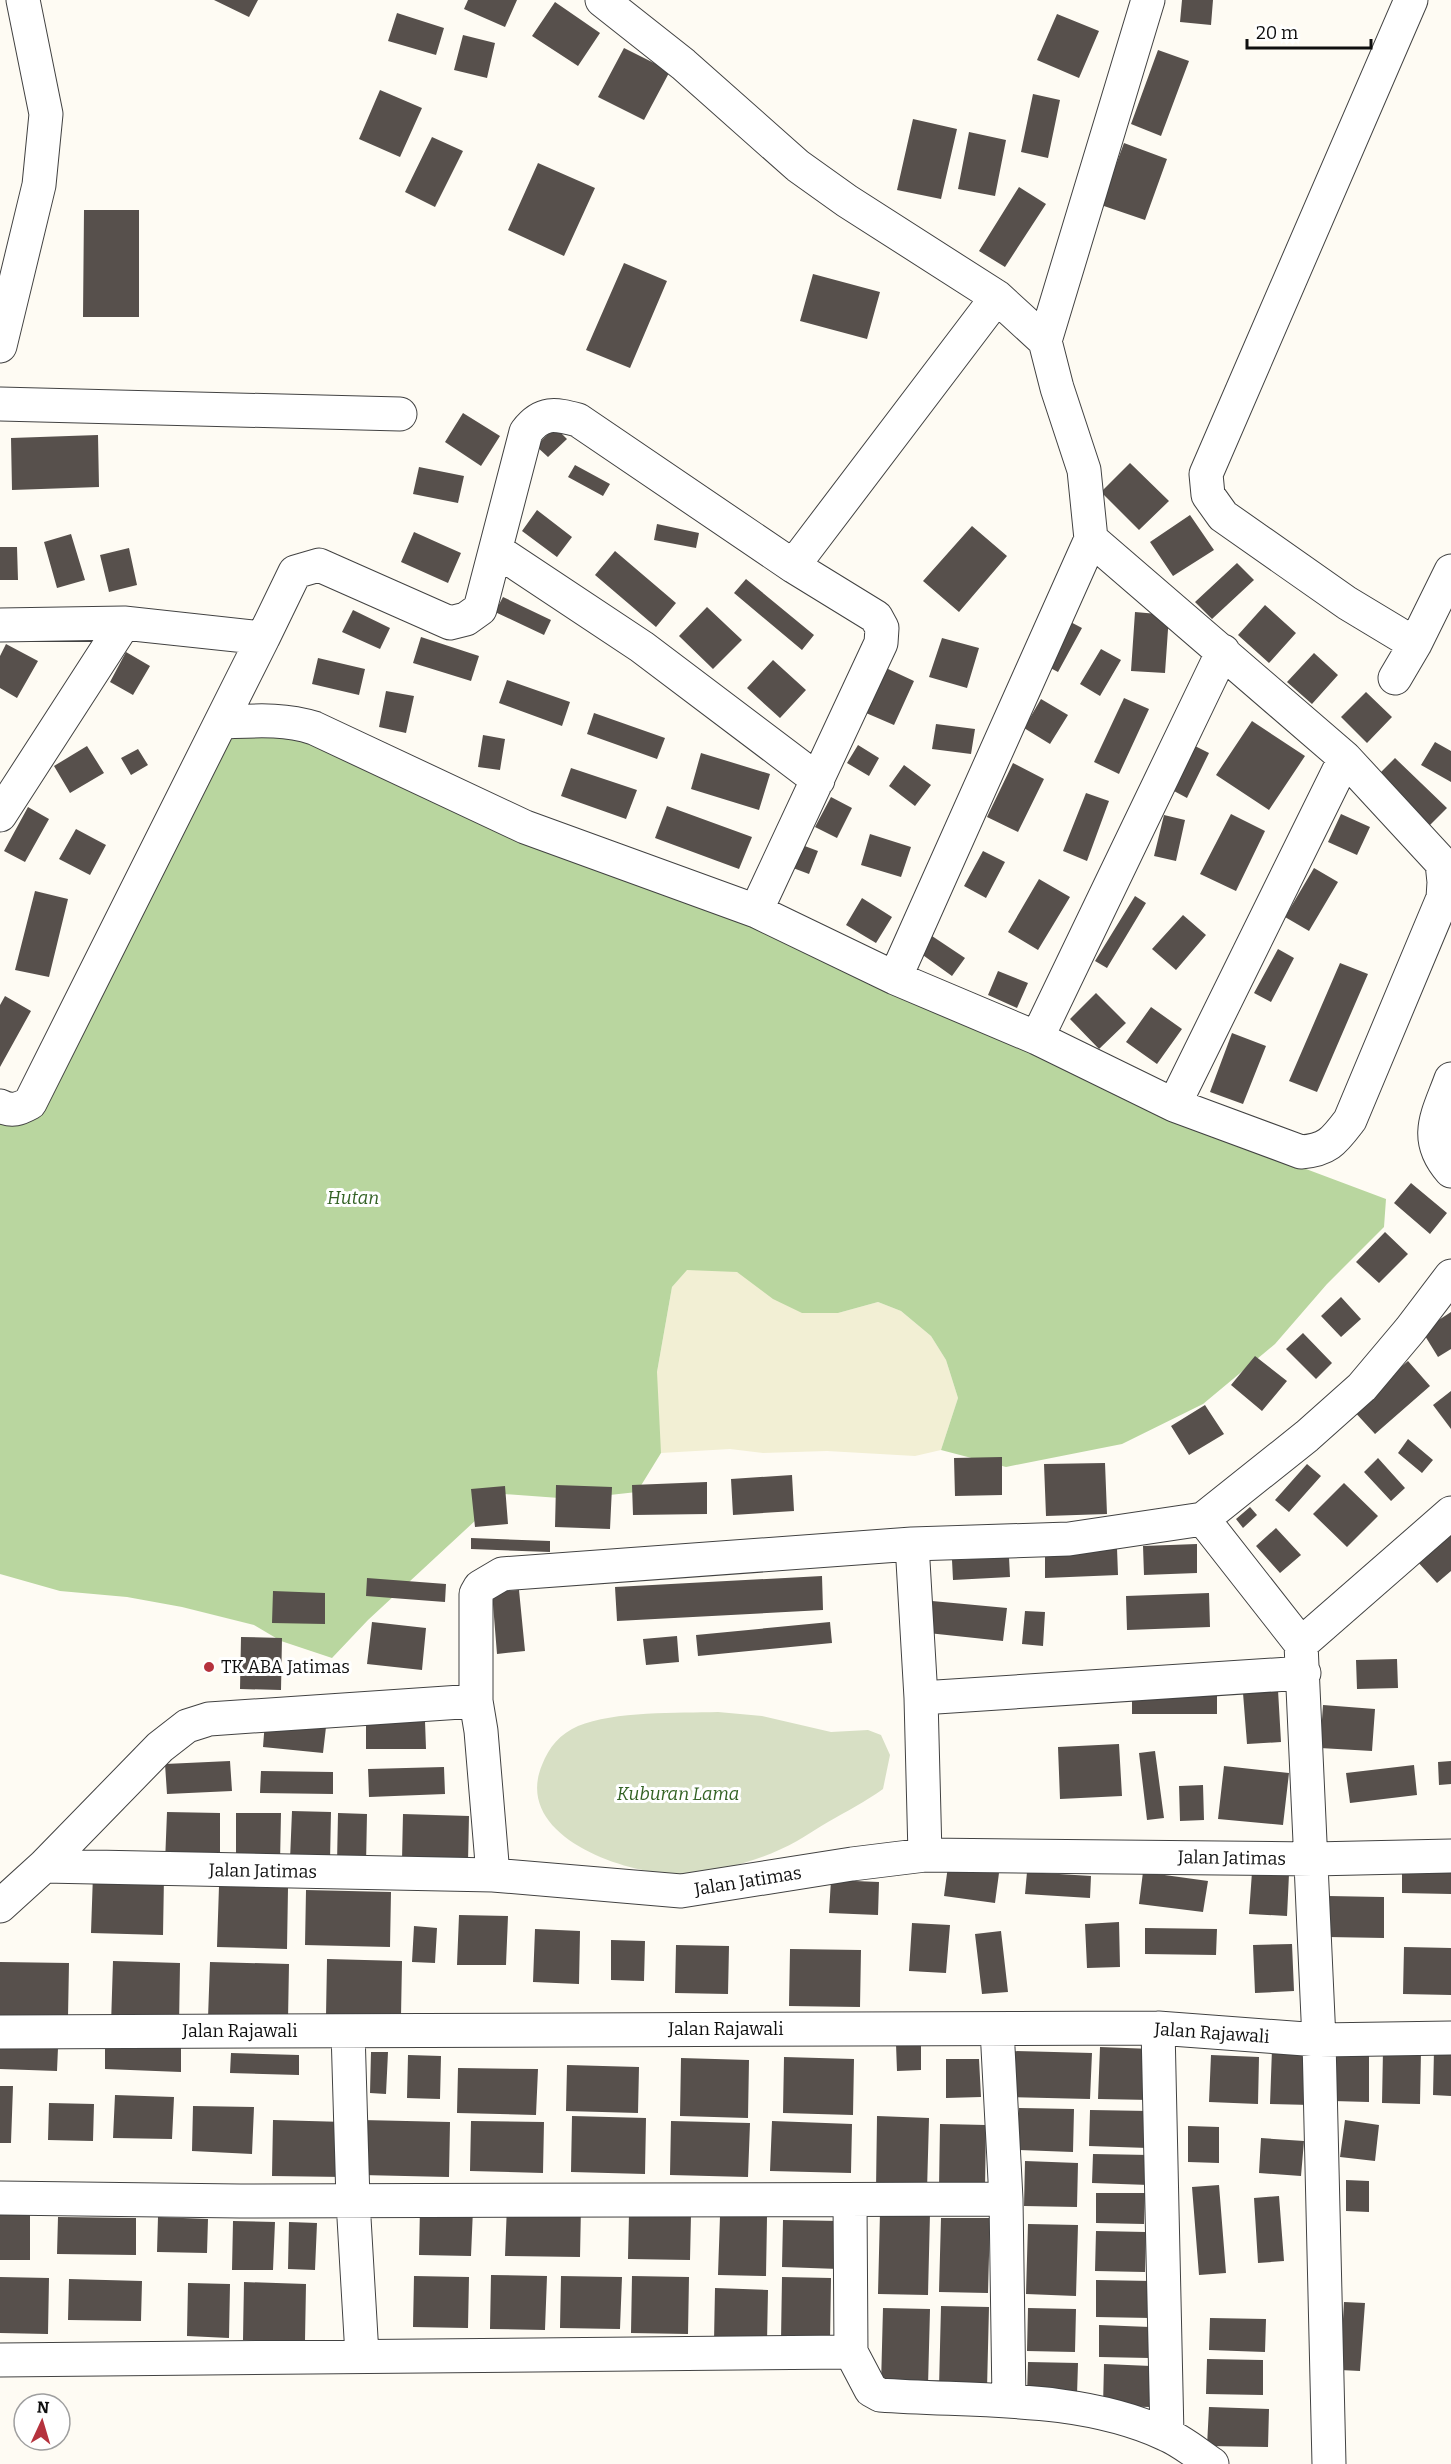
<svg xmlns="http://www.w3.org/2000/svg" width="1451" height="2464" font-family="Bitter,serif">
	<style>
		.farmland { fill: #f2efd4 }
		.forest { fill: #b9d69f }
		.cemetery { fill: #d7dfc4 }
		.building { fill: #57504c }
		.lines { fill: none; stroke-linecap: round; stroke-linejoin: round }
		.minor-casing { stroke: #424242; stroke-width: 35 }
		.minor { stroke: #fff; stroke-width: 33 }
		.poi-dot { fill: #b5323d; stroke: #fff; stroke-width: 2 }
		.labels { text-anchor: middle; stroke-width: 6; stroke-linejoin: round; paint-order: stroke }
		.park-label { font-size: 18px; font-style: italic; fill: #336224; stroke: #fff }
		.poi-label { font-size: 18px; fill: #0f0f0f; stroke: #fff; text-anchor: start }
		.street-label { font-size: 18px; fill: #0f0f0f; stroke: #fff }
	</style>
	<rect width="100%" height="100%" fill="#fefbf3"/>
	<path class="farmland" d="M711,1266L737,1272L838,1313L878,1302L901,1311L931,1336L946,1360L958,1398L941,1450L915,1456L827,1451L763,1453L730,1449L661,1453L653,1439L657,1372L672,1287L686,1270Z"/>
	<path class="forest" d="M279,720L1037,1038L1306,1169L1386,1199L1384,1227L1327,1284L1275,1344L1203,1404L1122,1444L1006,1467L941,1450L958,1398L946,1360L931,1336L901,1311L878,1302L838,1313H802L773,1299L737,1272L687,1270L672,1287L657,1372L661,1453L637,1492L573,1499L504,1494L368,1620L332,1658L281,1641L254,1625L182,1607L127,1597L60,1591L0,1574V1106L9,1110L221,722Z"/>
	<path class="cemetery" d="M718,1712L762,1716L831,1732L868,1730L881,1735L890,1755L883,1789C865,1802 847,1811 828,1822C817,1828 808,1835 797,1841C763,1860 720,1872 680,1874C627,1875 512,1837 542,1765C549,1747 560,1734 578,1726C614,1711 678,1713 718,1712Z"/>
	<path class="building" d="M214,0H258L249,17Z
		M468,0H517L505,27L464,9Z
		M1182,0H1213L1211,25L1180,22Z
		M555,2L600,33L578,66L532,36Z
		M397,13L444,28L436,55L388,41Z
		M1057,14L1099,31L1079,78L1037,60Z
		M463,35L495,43L487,78L454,70Z
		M624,48L670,71L644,120L598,97Z
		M1158,50L1189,61L1161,136L1131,124Z
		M380,90L422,108L400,157L359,139Z
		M1033,94L1060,100L1048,158L1021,152Z
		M913,119L957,129L941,199L897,190Z
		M969,132L1006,140L995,196L958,189Z
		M432,137L463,151L435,207L405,192Z
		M1124,143L1167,159L1145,220L1101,205Z
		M538,163L595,188L564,256L508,230Z
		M1019,187L1046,204L1005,267L979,251Z
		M84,210H139V317H83Z
		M624,263L667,281L630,368L586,350Z
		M813,274L880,292L867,339L800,321Z
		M463,413L500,436L481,466L445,442Z
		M555,427L567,439L548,457L536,446Z
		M98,435L99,487L12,490L11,438Z
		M1130,463L1169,501L1139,530L1101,492Z
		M575,465L610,484L603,496L568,477Z
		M419,467L464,476L458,503L413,494Z
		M537,510L572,537L557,557L522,531Z
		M1190,515L1214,550L1173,576L1150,542Z
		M657,524L699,533L696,548L654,540Z
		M972,526L1007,556L959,612L923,581Z
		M414,532L461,553L448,583L401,562Z
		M71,534L85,580L57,588L44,542Z
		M0,547H17L18,580H0Z
		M129,548L137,585L109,592L100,555Z
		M615,551L676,603L656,627L595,575Z
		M1237,563L1254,580L1212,619L1195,602Z
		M746,579L814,635L802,650L734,593Z
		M503,597L551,620L544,635L495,612Z
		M1265,605L1296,633L1269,663L1238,635Z
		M707,607L742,640L713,669L679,636Z
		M353,610L390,628L380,649L342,632Z
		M1135,612L1169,615L1165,673L1131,671Z
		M1063,618L1082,628L1058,672L1039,662Z
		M421,637L479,656L471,681L413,663Z
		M942,638L979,648L967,688L929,677Z
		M6,644L38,661L17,698L0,688V656Z
		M1101,649L1121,660L1100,696L1080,684Z
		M126,652L150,666L133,695L110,682Z
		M1314,653L1338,675L1312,704L1287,682Z
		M318,658L365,669L359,695L312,684Z
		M773,660L806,690L780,718L747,688Z
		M886,668L914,681L894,725L866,713Z
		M507,680L570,702L562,726L499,703Z
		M386,691L414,696L406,733L379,727Z
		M1366,692L1392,717L1367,743L1341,717Z
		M1124,698L1149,709L1119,774L1094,762Z
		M1041,699L1068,715L1050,744L1024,728Z
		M594,713L665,738L657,759L587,734Z
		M1252,721L1305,756L1269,810L1216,775Z
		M936,724L975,729L971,754L932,749Z
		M483,735L505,739L500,770L478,767Z
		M1435,742L1451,751V782L1421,765Z
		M858,745L879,758L869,776L847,763Z
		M87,746L104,773L70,793L54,766Z
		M1195,746L1209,753L1187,798L1174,791Z
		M138,749L148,765L131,775L121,758Z
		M701,753L770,774L759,810L691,789Z
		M1395,758L1447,808L1429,826L1377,776Z
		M1013,763L1044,779L1018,832L987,817Z
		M904,765L931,785L915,806L889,786Z
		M571,768L637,790L626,819L561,796Z
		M1086,793L1109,801L1087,861L1063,851Z
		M831,797L852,808L837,838L815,827Z
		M667,806L752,837L739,869L655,838Z
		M28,807L49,819L25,862L4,851Z
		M1231,814L1265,831L1236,891L1200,874Z
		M1341,814L1370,827L1357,855L1328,842Z
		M1164,815L1185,820L1176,861L1154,856Z
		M76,829L106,845L90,875L59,859Z
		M870,834L911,847L901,877L861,865Z
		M794,842L818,851L809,874L785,865Z
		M983,851L1005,862L986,898L964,886Z
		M1314,868L1338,882L1309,931L1285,917Z
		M1039,879L1070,897L1038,950L1008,932Z
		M35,891L68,899L49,977L15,970Z
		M1135,896L1146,903L1107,968L1095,961Z
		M862,898L892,917L876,943L846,925Z
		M1183,915L1206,935L1176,970L1152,949Z
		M932,936L965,958L952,976L920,953Z
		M1278,949L1294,958L1271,1002L1254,993Z
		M1340,963L1368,974L1317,1092L1289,1081Z
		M998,971L1028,983L1017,1008L988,995Z
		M1096,993L1126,1023L1099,1049L1070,1019Z
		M5,996L31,1011L0,1067V1005Z
		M1151,1007L1182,1029L1157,1064L1126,1042Z
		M1232,1033L1266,1046L1243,1104L1210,1092Z
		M1411,1183L1447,1213L1430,1234L1394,1203Z
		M1385,1232L1408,1254L1379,1283L1356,1262Z
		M1341,1297L1361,1319L1341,1337L1321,1316Z
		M1451,1312V1349L1438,1357L1422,1331Z
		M1303,1333L1332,1363L1316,1379L1286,1349Z
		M1255,1356L1287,1381L1262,1411L1231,1385Z
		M1408,1361L1430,1386L1375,1434L1352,1409Z
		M1451,1391V1429L1433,1405Z
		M1205,1405L1224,1434L1189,1455L1171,1426Z
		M1408,1439L1433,1460L1422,1473L1398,1453Z
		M1002,1457V1495L955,1496L954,1458Z
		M1378,1458L1405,1488L1391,1501L1364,1472Z
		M1105,1463L1107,1514L1046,1516L1044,1464Z
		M1307,1464L1321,1476L1289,1512L1275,1500Z
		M792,1475L794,1511L733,1515L731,1479Z
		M707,1482V1514L633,1515L632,1485Z
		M1344,1483L1378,1516L1347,1547L1313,1514Z
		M556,1485L612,1487L610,1529L555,1527Z
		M505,1486L508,1524L475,1527L471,1489Z
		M1250,1507L1257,1515L1243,1528L1236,1519Z
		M1276,1528L1301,1555L1280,1573L1256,1546Z
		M1451,1529V1571L1437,1583L1416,1560Z
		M471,1538L550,1541V1552L471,1549Z
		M1197,1544V1573L1144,1575L1143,1546Z
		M1117,1548L1118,1575L1045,1578V1550Z
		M1009,1557L1010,1577L953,1580L952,1560Z
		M822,1576L823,1610L617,1621L615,1587Z
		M367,1578L446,1584L445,1602L366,1596Z
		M519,1590L525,1651L497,1654L492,1592Z
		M273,1591L325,1593V1624L272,1623Z
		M1209,1593L1210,1627L1127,1630L1126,1596Z
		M932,1601L1007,1608L1003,1641L928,1633Z
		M1025,1611L1045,1612L1043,1646L1022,1644Z
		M372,1622L426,1628L422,1670L367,1664Z
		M830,1622L832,1643L698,1656L696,1635Z
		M677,1636L679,1662L646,1665L643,1639Z
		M241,1637L282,1638L281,1690L240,1689Z
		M1397,1659L1398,1688L1357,1689L1356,1660Z
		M1278,1690L1281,1742L1247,1744L1243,1693Z
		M1132,1696H1217V1714H1132Z
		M1323,1705L1375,1709L1372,1751L1320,1748Z
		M265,1721L326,1727L323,1753L263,1747Z
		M366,1721H425L426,1749H366Z
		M1119,1744L1122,1796L1060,1799L1058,1747Z
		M1155,1751L1164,1818L1147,1820L1139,1753Z
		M230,1761L232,1791L167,1794L165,1764Z
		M1451,1761V1784L1439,1785L1438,1762Z
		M1414,1765L1417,1795L1350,1803L1346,1773Z
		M1224,1766L1289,1773L1283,1825L1218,1819Z
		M444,1767L445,1794L369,1797L368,1769Z
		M261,1771L333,1772V1794L260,1793Z
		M1203,1785L1204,1820L1180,1821L1179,1786Z
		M292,1811L331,1812L330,1861L290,1860Z
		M167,1812L220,1813V1864L165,1863Z
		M236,1813H281L280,1863L236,1862Z
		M338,1813L367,1814L366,1865L337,1864Z
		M403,1814L469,1816L468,1862L402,1860Z
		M948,1866L999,1873L995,1903L944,1896Z
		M1402,1871L1451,1872V1894L1402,1893Z
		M1027,1872L1091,1876L1090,1898L1025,1894Z
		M1143,1872L1208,1881L1203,1912L1139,1904Z
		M1252,1872L1289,1874L1287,1916L1249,1914Z
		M93,1874L164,1876L163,1935L91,1933Z
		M831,1880L879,1882L878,1915L829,1913Z
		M219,1886L288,1888L287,1949L217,1947Z
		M306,1890L391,1892L390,1947L305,1945Z
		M1328,1896L1384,1897V1938L1328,1937Z
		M459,1915L508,1916L506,1965H457Z
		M1119,1922L1120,1967L1087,1968L1085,1924Z
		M912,1923L950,1925L946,1973L909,1971Z
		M414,1926L437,1928L435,1963L412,1962Z
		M1145,1928L1217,1929L1216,1955L1145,1954Z
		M535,1929L580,1931L579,1984L533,1982Z
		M1001,1931L1008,1992L982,1994L975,1934Z
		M611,1940L645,1941L644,1981L611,1980Z
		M1292,1944L1294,1991L1255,1993L1253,1945Z
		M676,1945L729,1946L728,1994L675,1993Z
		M1404,1947L1451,1948V1995L1403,1994Z
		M790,1949L861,1950L860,2007L789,2006Z
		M327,1959L402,1961L401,2017L326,2016Z
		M113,1961L180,1963L179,2027L111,2025Z
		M0,1962L69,1963L68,2017L0,2016Z
		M210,1962L289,1964L288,2020L208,2018Z
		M105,2043L181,2045V2072L105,2069Z
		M896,2044H921V2070L897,2071Z
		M0,2047L58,2048L57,2071L0,2069Z
		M1100,2047L1152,2049L1151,2100L1098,2099Z
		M1272,2049H1312L1311,2105L1270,2104Z
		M1383,2050L1421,2051L1420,2104L1382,2103Z
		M1434,2050H1451V2096L1433,2095Z
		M1012,2051L1092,2053L1090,2099L1011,2097Z
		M1334,2051L1369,2052V2102L1333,2101Z
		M371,2052H388L386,2094L370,2093Z
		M231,2053L299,2055V2075L230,2073Z
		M408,2055L441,2056L440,2099L407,2098Z
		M1211,2055L1259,2057L1258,2104L1209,2102Z
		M784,2057L854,2059L853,2115L783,2113Z
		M681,2058L749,2060L748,2118L680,2116Z
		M946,2059H979L981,2097L946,2098Z
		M567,2065L639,2067L638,2113L566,2111Z
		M458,2068L538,2069L536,2115L457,2113Z
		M0,2086H13L11,2143H0Z
		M115,2095L174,2097L172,2139L113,2138Z
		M49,2103L94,2104L93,2141L48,2140Z
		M193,2106L254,2107L252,2154L192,2151Z
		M1019,2108L1074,2109L1073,2152L1019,2150Z
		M1090,2110L1149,2111L1148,2148L1089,2146Z
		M572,2116L646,2118L645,2174L571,2172Z
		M877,2116L929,2118L927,2191L876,2190Z
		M273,2120L345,2122L344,2177L272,2176Z
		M362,2120L450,2122L449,2177L361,2175Z
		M1345,2120L1379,2125L1375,2161L1340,2157Z
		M471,2121L544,2122L543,2173L470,2171Z
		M671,2121L750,2123L748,2177L670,2175Z
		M772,2121L852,2124L851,2173L770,2171Z
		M940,2124L986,2125L985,2189L939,2188Z
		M1188,2126L1219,2127V2163L1188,2162Z
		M1261,2138L1304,2141L1301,2176L1259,2173Z
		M1093,2154L1150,2155L1149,2185L1092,2183Z
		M1025,2161L1078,2163L1077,2207L1024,2206Z
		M1346,2180L1369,2181V2212L1346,2211Z
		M1219,2185L1226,2273L1199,2275L1192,2187Z
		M1096,2193H1145L1144,2224L1096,2223Z
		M1279,2196L1284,2261L1258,2263L1254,2198Z
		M507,2205L581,2206L580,2257L505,2256Z
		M420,2207L473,2209L471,2256L419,2255Z
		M0,2212L30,2213V2260H0Z
		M880,2212L930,2213L928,2295L878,2294Z
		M629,2213L691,2215L690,2260L628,2259Z
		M720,2216L767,2217L766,2276L718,2275Z
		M58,2217L136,2218V2255L57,2254Z
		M158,2217L208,2219L207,2253L157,2252Z
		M941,2218H990L988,2293L939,2292Z
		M783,2220L840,2221L839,2269L782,2267Z
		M233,2221L275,2222L273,2270H232Z
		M289,2222L317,2223L315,2270L288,2269Z
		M1028,2224L1078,2225L1076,2296L1026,2294Z
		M1096,2231L1146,2232L1145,2272L1095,2271Z
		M491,2275L547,2276L545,2330L490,2329Z
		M414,2276L469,2277L468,2328L413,2327Z
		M561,2276L622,2277L620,2329L560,2328Z
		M632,2276L689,2277L688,2334L631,2333Z
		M0,2277L49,2278L48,2334L0,2333Z
		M782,2277L831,2278L830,2342L781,2341Z
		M69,2279L142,2281L141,2321L68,2320Z
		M1096,2280L1152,2281L1151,2318L1096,2317Z
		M244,2282L306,2284L305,2341L243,2340Z
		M188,2283L230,2284L229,2338L187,2336Z
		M715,2288L768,2290L767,2342L714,2341Z
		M1344,2302L1365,2303L1360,2371L1340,2370Z
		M941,2306L989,2307L987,2389L939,2388Z
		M883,2308L930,2309L928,2386L881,2385Z
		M1028,2308L1076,2309L1075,2352L1027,2351Z
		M1210,2318L1266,2319L1265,2352L1209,2350Z
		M1099,2325L1150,2327L1149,2358L1099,2357Z
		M1207,2359L1263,2360V2395L1206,2394Z
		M1028,2362L1078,2363L1077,2395L1027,2394Z
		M1104,2364L1151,2366L1150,2407L1103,2406Z
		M1209,2407L1269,2409L1268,2447L1207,2446Z"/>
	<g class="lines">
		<defs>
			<path id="minor" d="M602,0L683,64L798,166L847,201L997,297L1045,341
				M1411,0L1206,474L1208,495L1223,516L1347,603L1415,644L1451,571
				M0,346L39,185L46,114L23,0
				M0,404L400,414
				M496,550L642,647L818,780
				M793,566L997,297
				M0,625L124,623L263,638L295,572L319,565L450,623L466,619L480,609L526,432C542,411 555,414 578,420L793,566L876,617L882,628L881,643L756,911
				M1395,678L1415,644
				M221,722C253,721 283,718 314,728L525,827L756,911L895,978L1037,1038L1174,1105L1301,1152C1328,1150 1334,1141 1350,1120L1443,898L1444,882L1442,863L1345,758L1091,539L1084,470L1057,388L1045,341L1148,0
				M0,815L124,623
				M895,978L1091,539
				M1037,1038L1223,651
				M1451,1079C1438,1115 1422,1138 1451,1171
				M1174,1105L1345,758
				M0,1106C12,1112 19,1109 30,1103L263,638
				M1203,1519L1301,1644L1319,2040L1329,2464
				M912,1544L921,1698L925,1855
				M1301,1644L1451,1513
				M921,1698L1304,1673
				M44,1866L493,1875L681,1891L852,1864L925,1855L1313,1859L1451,1856
				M493,1875L481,1731L476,1701V1594L480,1587L502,1574L912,1544L1069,1539L1203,1519L1307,1436L1362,1387L1410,1330L1451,1276
				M0,1906L44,1866L160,1747L187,1726L209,1719L476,1701
				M1158,2028L1167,2435
				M997,2029L1006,2199L1009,2401
				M348,2031L353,2201L362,2355
				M0,2032L1158,2028L1319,2040L1451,2038
				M0,2198L240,2201L1006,2199
				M851,2352L871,2390L880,2395C974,2402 1078,2394 1165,2434C1182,2441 1197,2454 1212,2464
				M0,2360L851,2352L850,2200"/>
		</defs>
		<use href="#minor" class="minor-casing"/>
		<use href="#minor" class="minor"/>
	</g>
	<circle class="poi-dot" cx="209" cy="1667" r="6"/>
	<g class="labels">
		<g class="park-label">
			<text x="353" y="1204">Hutan</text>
			<text x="678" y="1800">Kuburan Lama</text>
		</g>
		<g class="poi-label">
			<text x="221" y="1673">TK ABA Jatimas</text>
		</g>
		<g class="street-label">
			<text transform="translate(1232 1858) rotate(1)" y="6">Jalan Jatimas</text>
			<text transform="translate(263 1871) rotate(1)" y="6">Jalan Jatimas</text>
			<text transform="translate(748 1881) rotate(-9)" y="6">Jalan Jatimas</text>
			<text x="726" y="2035">Jalan Rajawali</text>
			<text x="240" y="2037">Jalan Rajawali</text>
			<text transform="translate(1212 2033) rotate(4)" y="6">Jalan Rajawali</text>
		</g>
	</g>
	<g transform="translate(42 2422) rotate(4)"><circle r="28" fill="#ffffff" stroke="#9f9f9f" stroke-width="1.5"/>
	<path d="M0-4.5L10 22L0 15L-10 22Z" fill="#b5323d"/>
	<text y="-9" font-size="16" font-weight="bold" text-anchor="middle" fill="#0f0f0f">N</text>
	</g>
	<path d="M1247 39v9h124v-9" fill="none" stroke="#0f0f0f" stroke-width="3"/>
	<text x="1256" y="39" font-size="18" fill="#0f0f0f" stroke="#ffffff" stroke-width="4.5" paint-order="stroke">20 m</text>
</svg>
